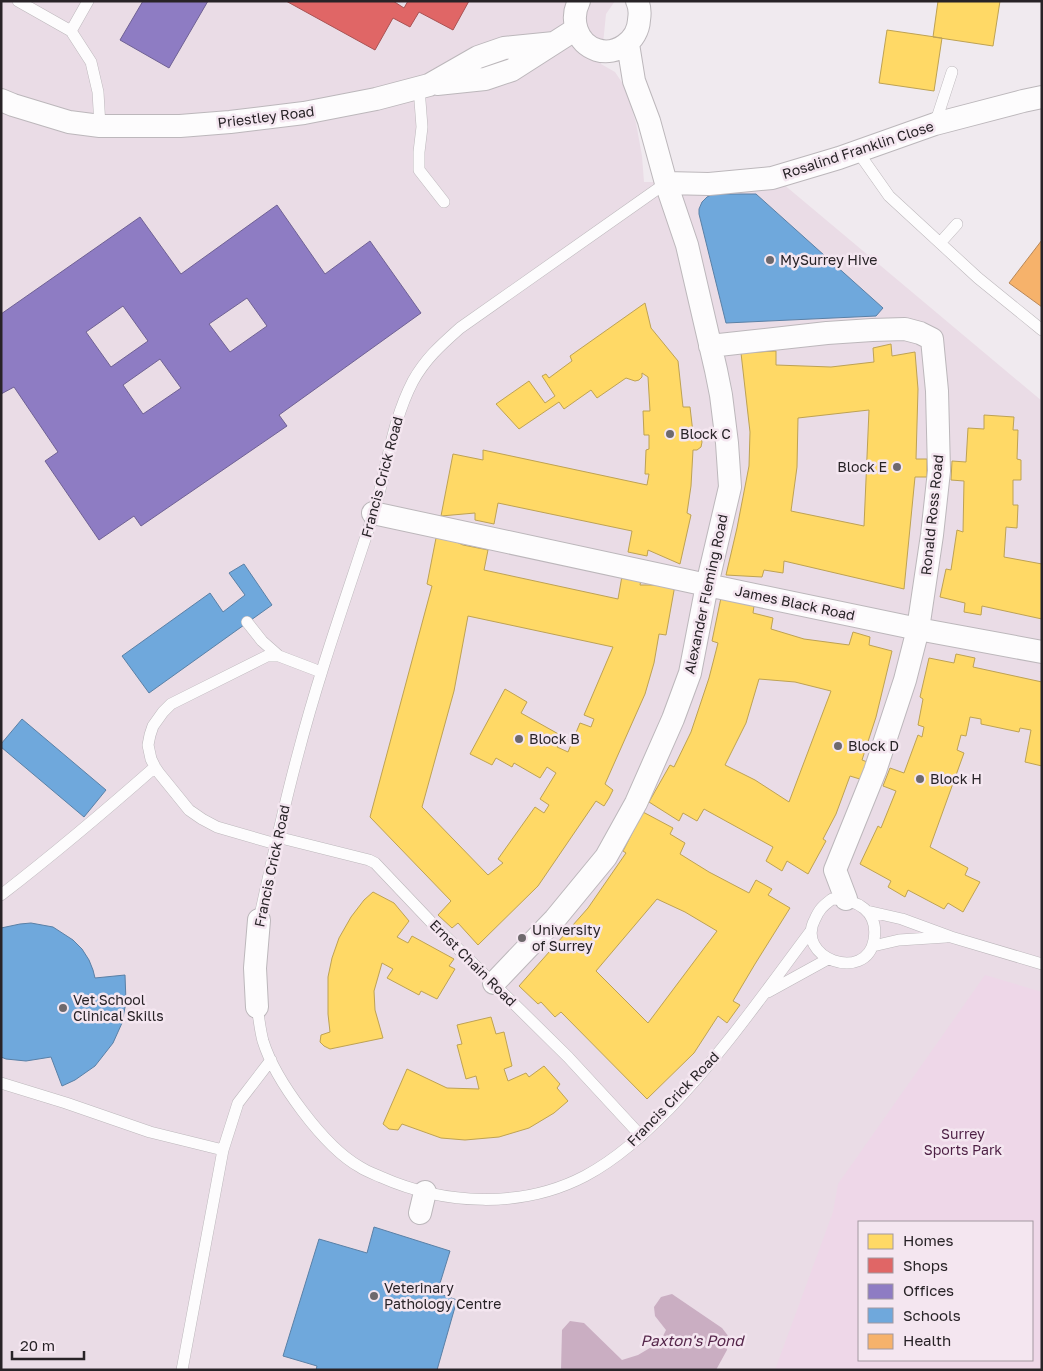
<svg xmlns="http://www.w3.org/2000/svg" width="1043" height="1371" font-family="'Golos Text',sans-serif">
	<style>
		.built { fill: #eadce6; fill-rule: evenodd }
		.green { fill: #eed7e8; fill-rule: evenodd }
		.water { fill: #caaec2 }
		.homes { fill: #ffd966; stroke: #bea253; fill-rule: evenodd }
		.shops { fill: #e06666; stroke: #a95253 }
		.offices { fill: #8e7cc3; stroke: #6f6194; fill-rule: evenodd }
		.schools { fill: #6fa8dc; stroke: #5a80a6 }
		.health { fill: #f6b26b; stroke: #b88757 }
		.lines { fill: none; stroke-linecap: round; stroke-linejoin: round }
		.lane-casing { stroke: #bcb7bb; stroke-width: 12 }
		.street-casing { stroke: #bcb7bb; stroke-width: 24 }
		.lane { stroke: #fdfcfd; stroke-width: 11 }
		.street { stroke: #fdfcfd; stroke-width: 22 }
		.poi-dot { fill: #6e696d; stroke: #f4e6f0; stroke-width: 2 }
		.labels { text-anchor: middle; stroke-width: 5; stroke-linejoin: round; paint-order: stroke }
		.street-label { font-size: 14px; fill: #282327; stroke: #f4e6f0 }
		.poi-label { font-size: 14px; fill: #282327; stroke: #f4e6f0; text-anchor: start }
		.park-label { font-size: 14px; fill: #4d1f44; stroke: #f4e6f0 }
		.water-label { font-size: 15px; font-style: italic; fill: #55264a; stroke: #f4e6f0 }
	</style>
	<rect width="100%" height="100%" fill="#f0eaef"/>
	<path class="built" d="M1,1H615L606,14L601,64L615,72L625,87L636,123L642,156L644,182L782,183L1042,401V1370H1ZM859,1222H1032V1360H859Z"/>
	<path class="green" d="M985,975L1042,992V1370H775L833,1212L838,1184ZM859,1222H1032V1360H859Z"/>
	<path class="water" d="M672,1294L722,1328L729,1337L727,1350L716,1370H561L562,1330L570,1321L584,1323L622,1360L638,1355L660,1342L666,1330L655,1316L654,1307L661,1297Z"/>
	<path class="homes" d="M938,1H1000L993,46L933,37Z
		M887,30L942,38L934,91L879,83Z
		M645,303L651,328L678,361L683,407H690L693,433L698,434L701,438L702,442L701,447L697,450H693L691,486L687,513L691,515L680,564L648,550L647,556L628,552L632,531L498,503L494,524L475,520V513L441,516L453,454L483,460V450L647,485L649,474H645L646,450L649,449V435H644L643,411H650L648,377L642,373V377L639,380L635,381L626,378L597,398L591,390L564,409L559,402L519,429L496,404L529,381L545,403L555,396L542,376L546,374L549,378L572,361L570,356Z
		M891,344L892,356L915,352L918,389L916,459H927V477H915L904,589L784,561L783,573L764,570L762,577L726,575L737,528L749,466L750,432L741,353L776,351V365L831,367L874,362L873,348ZM869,410L864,526L791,511L797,467L798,418Z
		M984,415L1014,417L1013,430H1018L1017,459L1021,460V480H1013V505H1018L1017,528L1006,527L1004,557L1042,564V619L982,606L981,615L964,612L965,603L940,597L946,569L951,570L957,530L963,532L964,481L951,480L952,461L966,462L968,428L984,429Z
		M437,533L463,545L488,550L484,570L618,599L622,576L641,580L640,585H675L666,635L659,634L654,663L645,694L605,784L613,790L609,798L604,806L596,801L538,886L478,945L458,923L452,928L438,915L451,901L370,817L432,586L427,584ZM468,616L613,647L584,715L594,719L591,727L580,723L568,752L557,747L562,736L521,713L527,702L505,689L470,754L492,765L496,758L512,767L514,763L540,778L547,767L556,773L540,799L549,805L544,813L535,807L498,859L503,863L488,875L422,807L454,691Z
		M722,593L754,606L753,613L773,618L771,629L804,639L849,645L853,632L870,637L869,645L892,651L876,717L862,760L870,763L863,780L850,776L836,814L823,839L826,841L808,874L787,861L782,871L766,861L773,847L704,809L697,821L683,813L679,821L649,802L670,765L674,767L691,732L709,678L718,643L712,641ZM759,679L795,682L831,691L789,802L755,780L725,765L746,723Z
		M956,654L975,658L973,667L1042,682V766L1025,762L1031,730L1020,728L1019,732L981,724V719L970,717L966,736L961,735L957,750L964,753L930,847L968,868L965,875L980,882L963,912L948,903L944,909L908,890L905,897L888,887L891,881L860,864L878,826L881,828L896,791L883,786L890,768L904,773L918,735L922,737L924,727L918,725L923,699L920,697L929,658L954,663Z
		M643,812L673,828L670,834L685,843L680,854L709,872L749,893L756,880L772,889L768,895L790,908L755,964L733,1001L740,1005L727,1023L718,1016L694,1053L647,1099L561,1012L555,1017L541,1002L538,1004L519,986L588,908L626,853L623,851ZM657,899L685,912L717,931L648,1023L596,971Z
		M373,892L394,903L409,921L397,937L408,943L412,936L454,959L449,966L455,969L437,999L421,991L419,995L387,978L393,969L382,963L374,991L375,1010L383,1038L330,1049L324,1046L320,1042L321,1035L330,1032L328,1014V977L332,958L339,938L351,917L364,900Z
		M491,1017L496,1034L504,1032L512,1066L504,1069L508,1081L526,1073L529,1077L544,1066L560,1084L557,1088L568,1101L554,1113L529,1128L499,1137L465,1140L441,1138L402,1124L398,1130L389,1129L383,1124L407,1069L447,1088L479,1089L476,1076L466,1079L457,1045L462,1044L457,1025Z"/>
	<path class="shops" d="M286,1H393L404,8L408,1H469L453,30L419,12L410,27L393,18L375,50Z"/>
	<path class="offices" d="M143,1H208L169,68L120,40Z
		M277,205L325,274L370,241L421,313L279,415L287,426L141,526L134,516L99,540L45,461L58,452L14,387L1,394V314L140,217L181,274ZM247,298L267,326L230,352L209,324ZM123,306L148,341L111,367L86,332ZM160,359L181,388L143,414L123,385Z"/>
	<path class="schools" d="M713,194H756L883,308L876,316L726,323L699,214V209L702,202L707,197Z
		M244,564L272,605L149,693L122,656L210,593L223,612L245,595L229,573Z
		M22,719L106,790L84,817L1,747V744Z
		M31,923L53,927L73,940L82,949L89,960L93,970L95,978L125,975L126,1002L122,1023L113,1043L95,1066L75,1080L62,1086L51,1057L26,1061L6,1059L1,1057V928L20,924Z
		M374,1227L450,1251L437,1293L457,1300L437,1370H316L317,1366L283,1356L319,1239L367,1253Z"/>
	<path class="health" d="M1042,240V307L1009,283Z"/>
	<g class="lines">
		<defs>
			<path id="lane" d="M18,1L71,31L91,62L98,92L100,126
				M71,31L88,1
				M419,88L422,127L419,152V170L444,202
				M935,124L952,72
				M858,152L889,196L978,278L1042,330
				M940,243L957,224
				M247,622L262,641L279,656L321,672
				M277,837L369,860L375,863L431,922L568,1057L641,1136
				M276,844L217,827L202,819L189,810L159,773L155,767L151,759L148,745L150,735L153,726L163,712L171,704L267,656H279
				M1,895C54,854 105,811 155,767
				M832,899C857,899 879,911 874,940C866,984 794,958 815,919C820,908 823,906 832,899Z
				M867,911L902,919L951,937L1042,964
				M259,920C271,865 283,809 298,754C319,673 347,595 373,515C387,471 391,423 413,381C426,358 441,345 460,328L666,183
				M873,946L899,940L946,937
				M768,992L828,959
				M257,1007C259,1018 260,1030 263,1041C275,1080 324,1147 360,1167C366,1171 374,1174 381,1177C444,1205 522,1209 585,1176C617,1159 644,1134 669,1109C722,1054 765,992 810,932
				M1,1083L66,1103L150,1132L223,1150
				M182,1370L223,1150L238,1103L271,1060"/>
			<path id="street" d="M579,1C570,19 576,43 597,50C616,56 638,41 639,20C640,14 640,7 637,1
				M437,84L485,79L512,70L576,29
				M1,100L13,105L69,122L100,126H180L230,122L304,113L376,99L429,85L478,57L504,48L554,43
				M666,183L709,184L772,178L839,158L935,124L1023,101L1042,97
				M710,346L827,333L872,330L905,329L920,333L932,339L937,391L939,471L932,535L918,629L905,680L875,771L835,870L846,899
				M373,513L707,585L918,629L1042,652
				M494,983L555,919L606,857L636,803L673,719L690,673L707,585L730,487L727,443L721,395L716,370L687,245L666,183L649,121L634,81L628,44
				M257,1007L255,968L259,920
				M420,1213L425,1192"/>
		</defs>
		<use href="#lane" class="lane-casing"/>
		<use href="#street" class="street-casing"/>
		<use href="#lane" class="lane"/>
		<use href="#street" class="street"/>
	</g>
	<g class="poi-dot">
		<circle cx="770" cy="260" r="5"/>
		<circle cx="670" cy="434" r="5"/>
		<circle cx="897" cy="467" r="5"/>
		<circle cx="519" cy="739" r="5"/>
		<circle cx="838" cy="746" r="5"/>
		<circle cx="920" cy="779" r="5"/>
		<circle cx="522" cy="938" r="5"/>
		<circle cx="63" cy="1008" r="5"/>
		<circle cx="374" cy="1296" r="5"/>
	</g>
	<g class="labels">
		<g class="street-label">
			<text transform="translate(266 117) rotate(-7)" y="5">Priestley Road</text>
			<text transform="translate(858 150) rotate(-18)" y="5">Rosalind Franklin Close</text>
			<text transform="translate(382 477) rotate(-75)" y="5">Francis Crick Road</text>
			<text transform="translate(932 515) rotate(-84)" y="5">Ronald Ross Road</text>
			<text transform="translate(706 594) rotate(-78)" y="5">Alexander Fleming Road</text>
			<text transform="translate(795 603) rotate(12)" y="5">James Black Road</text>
			<text transform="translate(272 866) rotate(-78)" y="5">Francis Crick Road</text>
			<text transform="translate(473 963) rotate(45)" y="5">Ernst Chain Road</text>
			<text transform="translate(673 1099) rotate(-46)" y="5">Francis Crick Road</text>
		</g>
		<g class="poi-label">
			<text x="780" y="265">MySurrey Hive</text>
			<text x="680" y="439">Block C</text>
			<text x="887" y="472" text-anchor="end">Block E</text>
			<text x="529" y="744">Block B</text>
			<text x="848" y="751">Block D</text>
			<text x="930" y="784">Block H</text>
			<text x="532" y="935">University<tspan x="532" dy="16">of Surrey</tspan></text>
			<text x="73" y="1005">Vet School<tspan x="73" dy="16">Clinical Skills</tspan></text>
			<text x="384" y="1293">Veterinary<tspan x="384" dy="16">Pathology Centre</tspan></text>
		</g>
		<g class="park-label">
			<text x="963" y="1139">Surrey<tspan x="963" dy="16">Sports Park</tspan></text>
		</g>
		<g class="water-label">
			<text x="692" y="1346">Paxton's Pond</text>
		</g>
	</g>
	<rect width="1043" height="1371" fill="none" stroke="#282327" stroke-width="5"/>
	<rect x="858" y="1221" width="175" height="140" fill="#f4e6f0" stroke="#a298a0"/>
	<rect x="868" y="1234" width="25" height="15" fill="#ffd966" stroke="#a298a0"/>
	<text x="903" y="1246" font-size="15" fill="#282327">Homes</text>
	<rect x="868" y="1258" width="25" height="15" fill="#e06666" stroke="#a298a0"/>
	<text x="903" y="1271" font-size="15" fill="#282327">Shops</text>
	<rect x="868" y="1284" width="25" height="15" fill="#8e7cc3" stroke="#a298a0"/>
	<text x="903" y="1296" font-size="15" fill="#282327">Offices</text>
	<rect x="868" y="1308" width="25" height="15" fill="#6fa8dc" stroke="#a298a0"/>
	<text x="903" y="1321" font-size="15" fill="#282327">Schools</text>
	<rect x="868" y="1334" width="25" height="15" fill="#f6b26b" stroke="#a298a0"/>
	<text x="903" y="1346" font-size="15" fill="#282327">Health</text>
	<path d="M12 1351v8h72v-8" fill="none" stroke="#282327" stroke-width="2.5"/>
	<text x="20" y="1351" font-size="15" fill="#282327" stroke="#f4e6f0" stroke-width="4" paint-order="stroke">20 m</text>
</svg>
